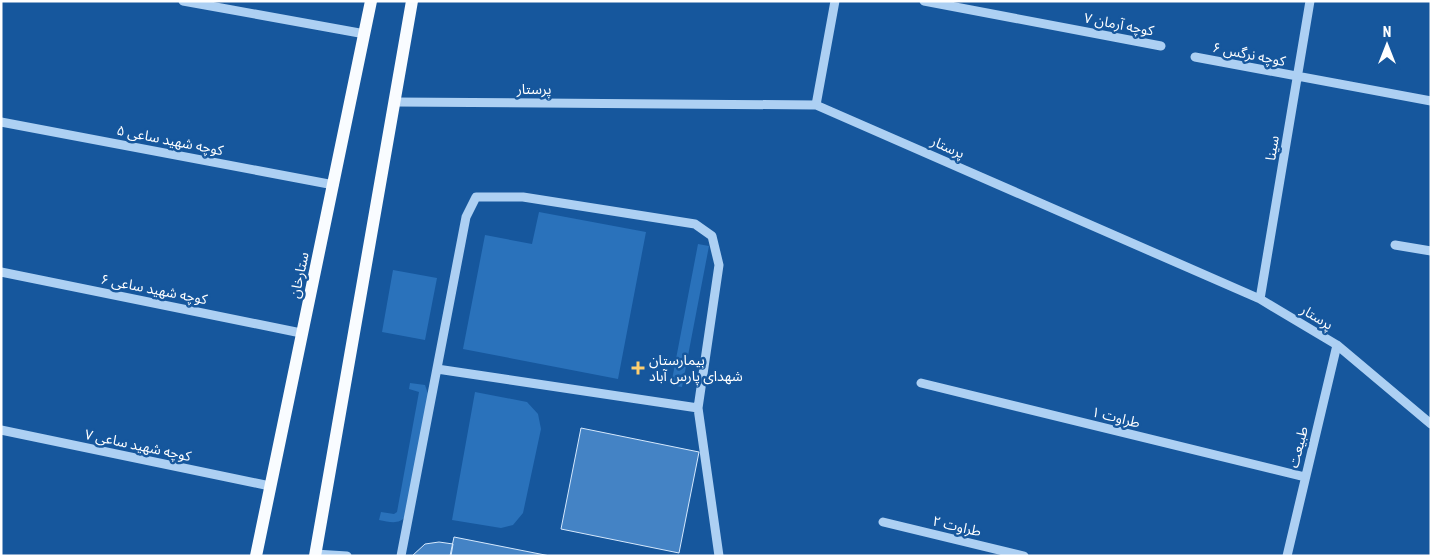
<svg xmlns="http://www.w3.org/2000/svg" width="1432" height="557" font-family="'Roboto Condensed','Noto Sans Arabic',sans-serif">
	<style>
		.green { fill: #2a72bb }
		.building { fill: #4483c5; stroke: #d6e9fd }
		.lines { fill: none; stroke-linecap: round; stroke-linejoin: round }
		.minor { stroke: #add0f3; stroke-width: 9 }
		.major { stroke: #f9fcff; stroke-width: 12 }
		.poi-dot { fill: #ffcf6f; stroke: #16579d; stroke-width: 2 }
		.labels { text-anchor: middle; stroke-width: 5; stroke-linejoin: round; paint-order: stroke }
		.street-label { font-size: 14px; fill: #fff; stroke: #16579d }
		.poi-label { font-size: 14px; fill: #fff; stroke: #16579d; text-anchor: start }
	</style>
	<rect width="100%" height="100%" fill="#16579d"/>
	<path class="green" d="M539,212L646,232L618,379L463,349L485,235L532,244Z
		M698,244L709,246L682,387L671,385Z
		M393,270L437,278L425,340L382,332Z
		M410,383L425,385L429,397L406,516C399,525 390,522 379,520L381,512L394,514L397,512L419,392L409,389Z
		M475,392L527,402L538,414L541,429L523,513L513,525L501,528L452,520Z"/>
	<path class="building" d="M581,428L699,452L679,553L561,529Z
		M454,537L550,556H450Z
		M439,542L453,544L451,556H412L425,544Z"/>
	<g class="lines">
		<path class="minor" d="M183,1L365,34
			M924,1L1161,46
			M1195,57L1431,101
			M395,102L816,105L1260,299L1337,345L1431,424
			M816,105L835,1
			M1,122L334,185
			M1395,245L1431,251
			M1,272L301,333
			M1260,299L1310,1
			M437,369L698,408
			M921,383L1305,477
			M1,430L270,486
			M883,522L1024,556
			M315,554L347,556
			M401,556L466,217L476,197H523L695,224L712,236L719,265L698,408L719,556
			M1287,556L1337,345"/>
		<path class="major" d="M256,556L371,1
			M315,556L412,1"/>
	</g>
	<path class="poi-dot" d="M635.5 360.5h5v5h5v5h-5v5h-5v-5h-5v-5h5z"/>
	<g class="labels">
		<g class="street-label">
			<text transform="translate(1119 24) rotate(11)" y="5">کوچه آرمان ۷</text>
			<text transform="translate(1249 54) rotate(11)" y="5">کوچه نرگس ۶</text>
			<text x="534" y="94">پرستار</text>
			<text transform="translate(170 140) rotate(11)" y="5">کوچه شهید ساعی ۵</text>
			<text transform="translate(948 147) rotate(24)" y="5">پرستار</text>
			<text transform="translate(1272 148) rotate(-81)" y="5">سینا</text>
			<text transform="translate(299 275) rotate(-78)" y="5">ستارخان</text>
			<text transform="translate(154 289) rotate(11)" y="5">کوچه شهید ساعی ۶</text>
			<text transform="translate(1317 317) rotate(31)" y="5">پرستار</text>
			<text transform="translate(1116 417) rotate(14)" y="5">طراوت ۱</text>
			<text transform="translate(138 445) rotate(12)" y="5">کوچه شهید ساعی ۷</text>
			<text transform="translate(1298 447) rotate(-76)" y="5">طبیعت</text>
			<text transform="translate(957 526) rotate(13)" y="5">طراوت ۲</text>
		</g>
		<g class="poi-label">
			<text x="649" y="365">بیمارستان<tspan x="649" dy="16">شهدای پارس آباد</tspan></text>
		</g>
	</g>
	<rect width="1432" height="557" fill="none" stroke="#ffffff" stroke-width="5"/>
	<g transform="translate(1387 45)" stroke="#16579d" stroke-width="4" paint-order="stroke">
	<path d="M0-4L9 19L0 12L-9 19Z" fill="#ffffff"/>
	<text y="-8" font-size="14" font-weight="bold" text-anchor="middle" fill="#ffffff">N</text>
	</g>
</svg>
